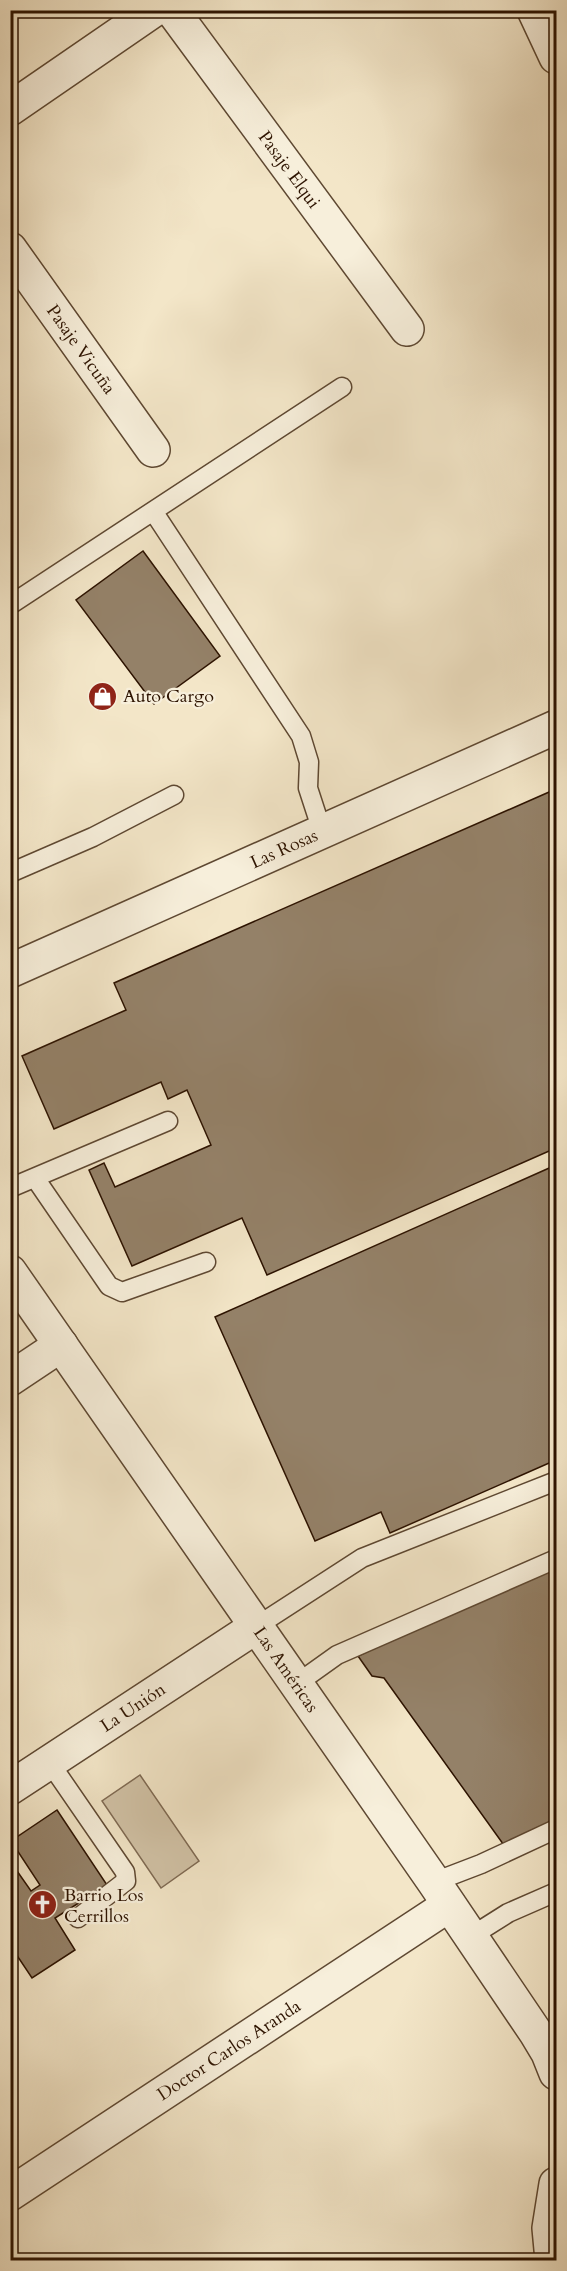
<svg xmlns="http://www.w3.org/2000/svg" width="567" height="2271" font-family="Cardo,serif">
	<style>
		.green { fill: #d1c2a6; stroke: #7f6a53; stroke-width: 1.5 }
		.building { fill: #948168; stroke: #2d1300; stroke-width: 1.5 }
		.lines { fill: none; stroke-linecap: round; stroke-linejoin: round }
		.service-casing { stroke: #5e4832; stroke-width: 21 }
		.minor-casing { stroke: #5e4832; stroke-width: 36 }
		.tertiary-casing { stroke: #5e4832; stroke-width: 36 }
		.service { stroke: #f7efdb; stroke-width: 18 }
		.minor { stroke: #f7efdb; stroke-width: 33 }
		.tertiary { stroke: #f7efdb; stroke-width: 33 }
		.labels { text-anchor: middle; stroke-width: 4.5; stroke-linejoin: round; paint-order: stroke }
		.street-label { font-size: 18px; fill: #2d1300; stroke: #f7efdb }
		.poi-label { font-size: 18px; fill: #2d1300; stroke: #f7efdb; text-anchor: start }
	</style>
	<rect width="100%" height="100%" fill="#f3e6c8"/>
	<filter id="stains"><feTurbulence type="fractalNoise" baseFrequency=".00333" numOctaves="4"/><feColorMatrix values="0 0 0 0 .2 0 0 0 0 .09 0 0 0 0 .02 0 0 0 .5 -.17"/></filter>
	<radialGradient id="worn" r=".72"><stop offset=".6" stop-color="#630" stop-opacity="0"/><stop offset="1" stop-color="#630" stop-opacity=".3"/></radialGradient>
	<path class="green" d="M140,1775L199,1861L161,1888L102,1801Z"/>
	<path class="building" d="M143,551L220,656L154,704L76,600Z
		M556,789V1148L267,1275L242,1218L132,1266L89,1170L104,1163L115,1187L211,1145L187,1090L168,1099L161,1082L54,1129L22,1056L126,1010L114,983Z
		M556,1165V1460L390,1533L381,1512L315,1541L215,1317Z
		M556,1563V1825L506,1848L384,1678L372,1676L358,1656Z
		M57,1810L107,1885L55,1918L75,1950L32,1978L10,1945V1861L31,1891L40,1885L11,1841Z"/>
	<g class="lines">
		<defs>
			<path id="service" d="M153,511L301,736L309,762L308,788L322,831
				M10,605L342,387
				M10,873L93,837L174,795
				M35,1178L109,1286L122,1292L206,1262
				M10,1188L168,1121
				M257,1626L362,1558L556,1481
				M295,1685L337,1655L556,1559
				M50,1763L125,1872L126,1881L78,1918
				M434,1882L481,1864L556,1829
				M470,1937L508,1913L556,1892"/>
			<g id="minor">
				<path id="s1" d="M172,10L407,329"/>
				<path d="M534,10L556,57"/>
				<path d="M10,109L154,10"/>
				<path id="s2" d="M10,249L153,450"/>
				<path id="s3" d="M10,971L556,727"/>
				<path d="M10,1379L61,1345"/>
				<path id="s4" d="M10,1788L257,1626"/>
				<path id="s5" d="M10,2194L449,1905"/>
			</g>
			<g id="tertiary">
				<path id="s6" d="M10,1272L434,1882L536,2033L548,2053L556,2073"/>
				<path d="M552,2260L549,2228L556,2184"/>
			</g>
		</defs>
		<use href="#service" class="service-casing"/>
		<use href="#minor" class="minor-casing"/>
		<use href="#tertiary" class="tertiary-casing"/>
		<use href="#service" class="service"/>
		<use href="#minor" class="minor"/>
		<use href="#tertiary" class="tertiary"/>
	</g>
	<defs>
		<symbol id="shop-disc" viewBox="-11 -11 22 22"><circle r="9.5" fill="#8f2418" stroke="#f7efdb"/><path d="M-5-2.5h2.3a2.7 3.5 0 0 1 5.4 0H5L5.5 6h-11ZM-1.5-2.5h3a1.5 2.3 0 0 0-3 0Z" fill="#fff"/></symbol>
		<symbol id="church-disc" viewBox="-11 -11 22 22"><circle r="9.5" fill="#8f2418" stroke="#f7efdb"/><path d="M-1.2-6h2.4v3.5h3.3v2.4h-3.3V6h-2.4V-.1h-3.3v-2.4h3.3Z" fill="#fff"/></symbol>
	</defs>
	<g fill-rule="evenodd">
		<use href="#shop-disc" x="86" y="680" width="33" height="33"/>
		<use href="#church-disc" x="26" y="1888" width="33" height="33"/>
	</g>
	<g class="labels">
		<g class="street-label">
			<text dy="6" stroke="none"><textPath href="#s1" startOffset="198">Pasaje Elqui</textPath></text>
			<text dy="6" stroke="none"><textPath href="#s2" startOffset="123">Pasaje Vicuña</textPath></text>
			<text dy="6" stroke="none"><textPath href="#s3" startOffset="300">Las Rosas</textPath></text>
			<text dy="6" stroke="none"><textPath href="#s6" startOffset="484">Las Américas</textPath></text>
			<text dy="6" stroke="none"><textPath href="#s4" startOffset="147">La Unión</textPath></text>
			<text dy="6" stroke="none"><textPath href="#s5" startOffset="262">Doctor Carlos Aranda</textPath></text>
		</g>
		<g class="poi-label">
			<text x="123" y="702">Auto Cargo</text>
			<text x="64" y="1901">Barrio Los<tspan x="64" dy="21">Cerrillos</tspan></text>
		</g>
	</g>
	<rect width="567" height="2271" fill="none" stroke="#f3e6c8" stroke-width="36"/>
	<rect x="12" y="12" width="543" height="2247" fill="none" stroke="#2d1300" stroke-width="3"/>
	<rect x="18" y="18" width="531" height="2235" fill="none" stroke="#2d1300" stroke-width="1.5"/>
	<rect width="100%" height="100%" filter="url(#stains)"/>
	<rect width="100%" height="100%" fill="url(#worn)"/>
</svg>
